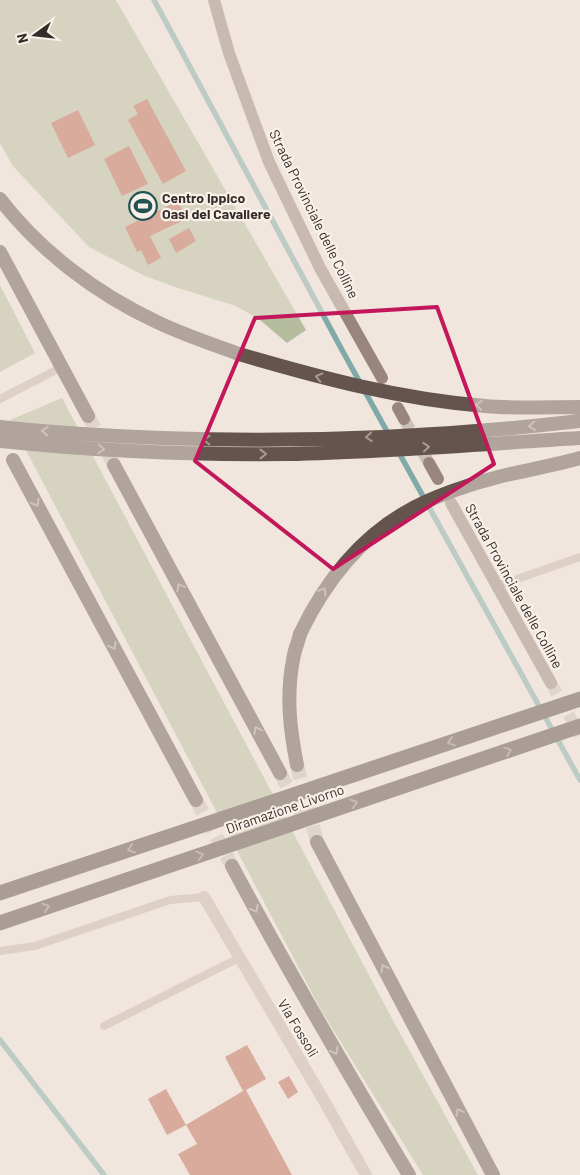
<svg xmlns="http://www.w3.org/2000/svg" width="580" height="1175" font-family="Barlow,sans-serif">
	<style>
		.green { fill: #b5bd9e }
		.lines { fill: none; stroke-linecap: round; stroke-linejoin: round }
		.stream { stroke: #7faaa9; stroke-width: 5.5 }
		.building { fill: #ba6551 }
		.secondary-tunnel { stroke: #cbc1b9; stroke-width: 12; stroke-dasharray: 12 6; stroke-linecap: butt }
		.trunk-tunnel { stroke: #cbc1b9; stroke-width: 14; stroke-dasharray: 14 7; stroke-linecap: butt }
		.service { stroke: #c7b6aa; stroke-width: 8 }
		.minor { stroke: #c7b6aa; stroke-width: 12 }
		.secondary { stroke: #9a857c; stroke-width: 12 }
		.trunk { stroke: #65544e; stroke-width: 14 }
		.trunk-bridge { stroke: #65544e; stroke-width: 14 }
		.motorway-bridge { stroke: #554641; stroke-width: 15 }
		.oneway { stroke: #a79a94 }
		.oneway2 { stroke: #968a84 }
		.marked { fill: none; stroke: #c2185b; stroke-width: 4; stroke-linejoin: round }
		.labels { text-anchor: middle; stroke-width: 4.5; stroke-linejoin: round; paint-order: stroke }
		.poi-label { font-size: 14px; font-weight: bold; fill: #352c29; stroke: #f8f0e9; text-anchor: start }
		.street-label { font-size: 14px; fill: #352c29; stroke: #f8f0e9 }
	</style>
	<rect width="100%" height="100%" fill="#f0e6dd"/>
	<path class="green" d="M0,0H116L306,330L287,343L260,320L236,306L178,288L145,276L89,247L12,165L0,143Z
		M0,285L35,353L0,372Z
		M62,398L396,1026L478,1175H423L321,1010L10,420Z"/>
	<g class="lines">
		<path class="stream" d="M154,0L342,350L389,435
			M398,451L580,780
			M0,1040L104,1175"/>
	</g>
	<path class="building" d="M147,99L186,171L163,184L128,120L138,114L133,106Z
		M78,110L95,145L68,158L51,123Z
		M129,146L148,184L122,196L104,159Z
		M178,201L186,219L150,236L161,258L148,265L141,250L137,252L125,227Z
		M189,228L196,241L176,253L169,239Z
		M247,1045L266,1079L246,1090L292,1175H190L178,1154L197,1144L186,1125L243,1091L225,1057Z
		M289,1076L298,1092L288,1099L278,1082Z
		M166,1089L186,1125L167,1135L148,1099Z"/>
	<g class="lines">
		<path class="secondary-tunnel" d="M404,419L429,463
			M551,683L580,735"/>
		<path class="trunk-tunnel" d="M88,416L114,465
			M297,765L317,842
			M280,773L306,821
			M196,800L232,866"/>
		<path class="service" d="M0,399L62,367
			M497,586L580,557
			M0,951L35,946L170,900L204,897
			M104,1026L239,958"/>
		<path class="minor" d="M204,897L323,1099L366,1175"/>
		<path class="secondary" d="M214,0L229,53L269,162L320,268L382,378
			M398,408L404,419
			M429,463L438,479
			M451,503L551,683"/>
		<path class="trunk" d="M0,199C41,252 97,294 157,322C184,335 212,344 239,354
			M0,252L88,416
			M13,460L196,800
			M114,465L280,773
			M297,765C290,730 286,696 293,660C294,651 298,643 300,634
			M317,842L493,1175
			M232,866C288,971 348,1073 409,1175"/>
		<path class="trunk-bridge" d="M239,354C321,378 399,399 485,406C516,409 548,407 580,407
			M0,427C54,433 108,436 162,438C300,443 442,437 580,421
			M0,441C95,451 192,455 288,454C385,452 483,444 580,438
			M300,634C324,584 357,540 406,512C431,497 470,484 498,477C525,470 553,466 580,458"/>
		<path class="motorway-bridge" d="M0,893L580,699
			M0,923L580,726"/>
	</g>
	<defs><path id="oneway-chevron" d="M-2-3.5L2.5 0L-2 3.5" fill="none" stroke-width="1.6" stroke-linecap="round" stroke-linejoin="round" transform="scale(1.25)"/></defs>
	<g class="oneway">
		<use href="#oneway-chevron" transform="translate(319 377) rotate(-166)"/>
		<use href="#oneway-chevron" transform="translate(479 405) rotate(-174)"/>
		<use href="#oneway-chevron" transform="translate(532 426) rotate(175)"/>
		<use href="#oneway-chevron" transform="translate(45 431) rotate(-176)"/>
		<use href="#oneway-chevron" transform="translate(369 437) rotate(176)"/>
		<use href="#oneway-chevron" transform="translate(207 440) rotate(-179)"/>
		<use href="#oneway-chevron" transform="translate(426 447) rotate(-4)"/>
		<use href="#oneway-chevron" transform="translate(101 449) rotate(3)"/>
		<use href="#oneway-chevron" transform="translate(263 454)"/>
		<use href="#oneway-chevron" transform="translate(36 503) rotate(62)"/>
		<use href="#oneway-chevron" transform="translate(180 587) rotate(-118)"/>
		<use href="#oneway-chevron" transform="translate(323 591) rotate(-57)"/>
		<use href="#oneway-chevron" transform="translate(113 646) rotate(62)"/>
		<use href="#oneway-chevron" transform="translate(257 730) rotate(-119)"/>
		<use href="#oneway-chevron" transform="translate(255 909) rotate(62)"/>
		<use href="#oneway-chevron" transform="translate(384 968) rotate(-118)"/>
		<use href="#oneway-chevron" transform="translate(335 1051) rotate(60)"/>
		<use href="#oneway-chevron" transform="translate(459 1112) rotate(-118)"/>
	</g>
	<g class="oneway2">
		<use href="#oneway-chevron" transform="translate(451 742) rotate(161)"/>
		<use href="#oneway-chevron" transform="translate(508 751) rotate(-19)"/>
		<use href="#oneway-chevron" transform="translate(354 803) rotate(-19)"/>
		<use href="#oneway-chevron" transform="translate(131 849) rotate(162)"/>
		<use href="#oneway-chevron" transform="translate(200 855) rotate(-19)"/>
		<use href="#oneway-chevron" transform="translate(46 907) rotate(-19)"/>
	</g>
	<path d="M0 0H580V1175H0ZM437,307L494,464L333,569L195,461L255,318Z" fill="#f0e6dd" fill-opacity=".55" fill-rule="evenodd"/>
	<path class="marked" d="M437,307L494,464L333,569L195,461L255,318Z"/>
	<defs>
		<symbol id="stadium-ring" viewBox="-11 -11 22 22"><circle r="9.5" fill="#f8f0e9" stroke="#235252" stroke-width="1.5"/><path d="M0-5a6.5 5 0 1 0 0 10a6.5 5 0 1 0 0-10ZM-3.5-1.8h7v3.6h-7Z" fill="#235252"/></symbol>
	</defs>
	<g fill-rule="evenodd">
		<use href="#stadium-ring" x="127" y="190" width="32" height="32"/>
	</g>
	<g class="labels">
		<g class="poi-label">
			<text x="162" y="203">Centro Ippico<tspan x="162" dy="16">Oasi del Cavaliere</tspan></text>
		</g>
		<g class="street-label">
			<text transform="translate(314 214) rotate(64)" y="5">Strada Provinciale delle Colline</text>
			<text transform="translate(514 586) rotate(61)" y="5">Strada Provinciale delle Colline</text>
			<text transform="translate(285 809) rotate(-19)" y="5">Diramazione Livorno</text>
			<text transform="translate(298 1028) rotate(59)" y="5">Via Fossoli</text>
		</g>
	</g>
	<g transform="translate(35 35) rotate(255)" stroke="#f8f0e9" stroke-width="4" paint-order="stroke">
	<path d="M0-4L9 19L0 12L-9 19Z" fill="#352c29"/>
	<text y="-8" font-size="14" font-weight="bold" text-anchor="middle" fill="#352c29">N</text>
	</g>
</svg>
